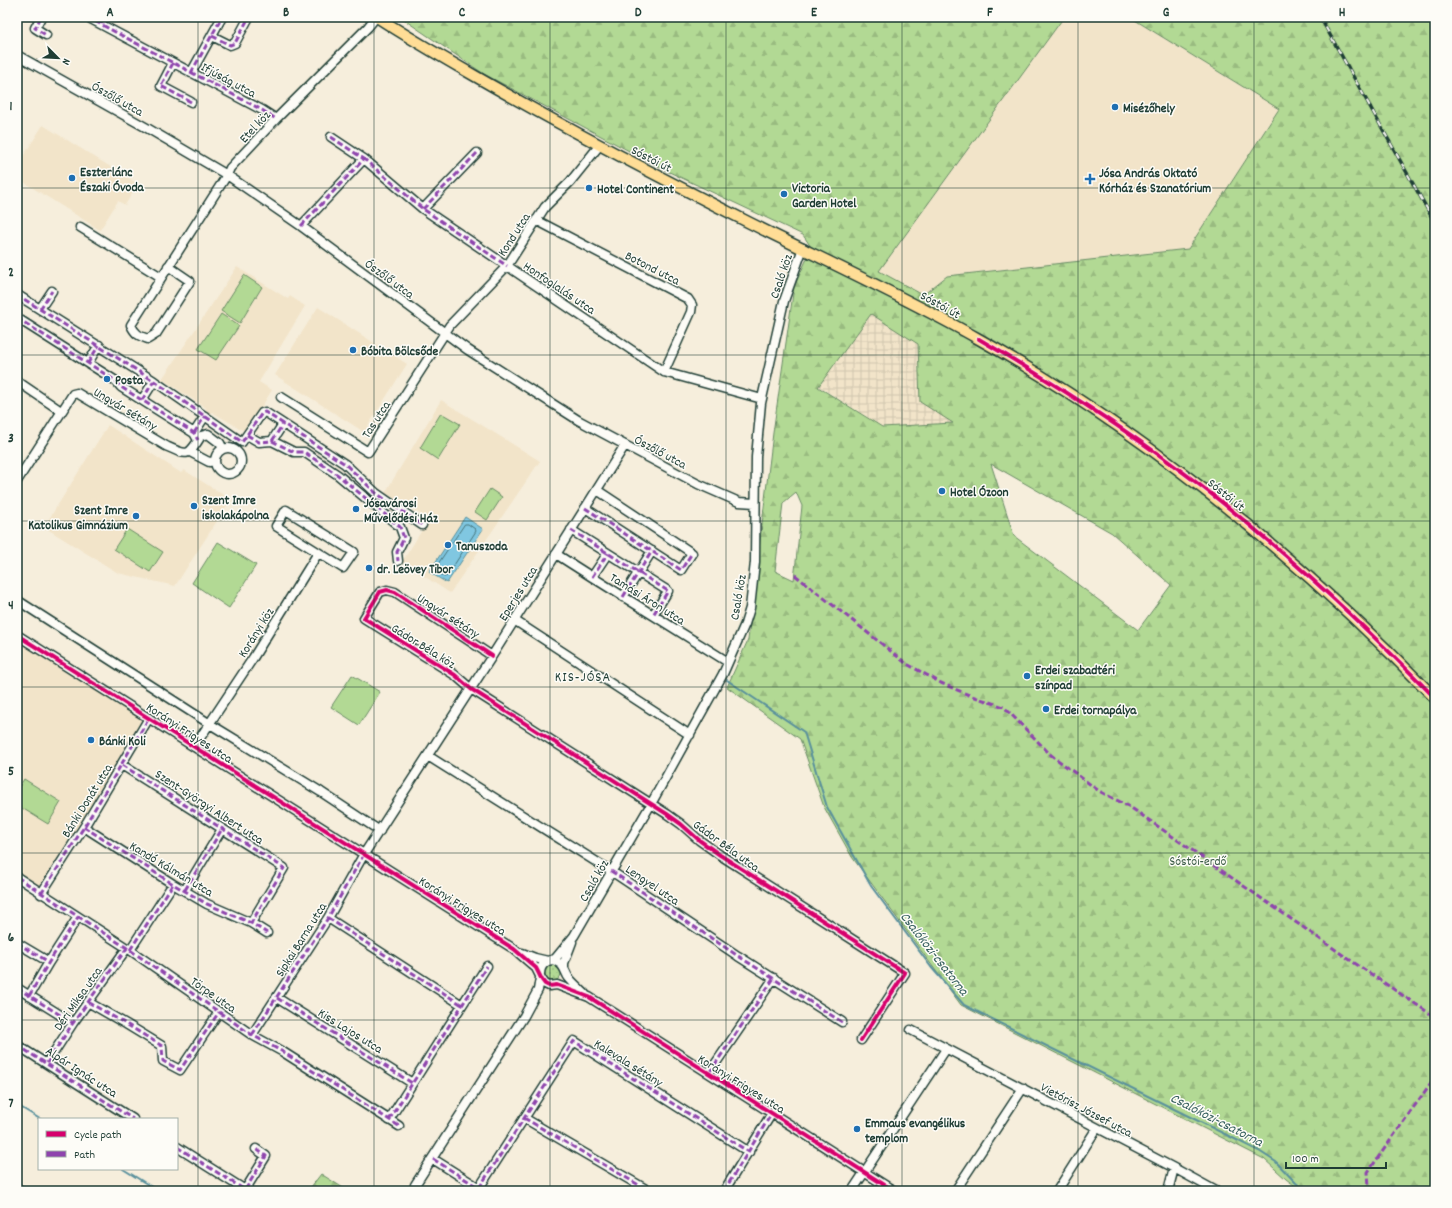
<svg xmlns="http://www.w3.org/2000/svg" width="1452" height="1208" font-family="Dekko,sans-serif">
	<style>
		.built { fill: #f2e4c9 }
		.industrial { fill: url(#industrial-grid) }
		.grass { fill: url(#grass-dots); stroke: #688b64 }
		.forest { fill: url(#forest-firs); stroke: #688b64; fill-rule: evenodd }
		.pitch { fill: #b2d994; stroke: #688b64 }
		.water { fill: #80c7e1; stroke: #59909c }
		.lines { fill: none; stroke-linecap: round; stroke-linejoin: round }
		.shore { stroke: #467479; stroke-width: 1 }
		.stream { stroke: #59909c; stroke-width: 2 }
		.minor-casing { stroke: #1f3d34; stroke-width: 11 }
		.major-casing { stroke: #1f3d34; stroke-width: 13 }
		.minor { stroke: #fdfcf7; stroke-width: 8 }
		.major { stroke: #ffdd96; stroke-width: 10 }
		.rail-casing { stroke: #1f3d34; stroke-width: 3.5 }
		.rail { stroke: #fdfcf7; stroke-width: 2; stroke-dasharray: 6; stroke-linecap: butt }
		.quiet { stroke: #8e44ad; stroke-width: 3; stroke-dasharray: 6 3; stroke-linecap: butt }
		.cycleway-casing { stroke: #fdfcf7; stroke-width: 6 }
		.cycleway { stroke: #d6006c; stroke-width: 4 }
		.grid { fill: none; stroke: #1f3d34; stroke-width: 1; stroke-opacity: 0.55 }
		.poi-dot { fill: #1f6fb2; stroke: #fdfcf7; stroke-width: 1.5 }
		.labels { text-anchor: middle; stroke-width: 3; stroke-linejoin: round; paint-order: stroke }
		.street-label { font-size: 13px; fill: #1f3d34; stroke: #fdfcf7 }
		.poi-label { font-size: 13px; font-weight: bold; fill: #1f3d34; stroke: #fdfcf7; text-anchor: start }
		.park-label { font-size: 13px; fill: #3c5c47; stroke: #fdfcf7 }
		.neighbourhood-label { font-size: 14px; letter-spacing: 1px; fill: #1f3d34; stroke: #fdfcf7 }
		.water-label { font-size: 14px; font-style: italic; fill: #37605f; stroke: #fdfcf7 }
		.neatline { fill: none; stroke: #1f3d34; stroke-width: 1.5 }
		.grid-label { font-size: 13px; text-anchor: middle; font-weight: bold; fill: #1f3d34 }
	</style>
	<defs>
		<pattern id="industrial-grid" width="8" height="8" patternUnits="userSpaceOnUse"><rect width="8" height="8" fill="#f2e4c9"/><path d="M0 4h8M4 0v8" fill="none" stroke="#cfc4ad"/></pattern>
		<pattern id="grass-dots" width="8" height="8" patternUnits="userSpaceOnUse"><rect width="8" height="8" fill="#b2d994"/><path d="M2 2h.1M6 6h.1" fill="none" stroke="#99bb80" stroke-width="1.8" stroke-linecap="round"/></pattern>
		<pattern id="forest-firs" width="22" height="20" patternUnits="userSpaceOnUse"><rect width="22" height="20" fill="#b2d994"/><path d="M5 1l3.5 6h-7zM16 11l3.5 6h-7z" fill="#99bb80"/></pattern>
	</defs>
	<rect width="100%" height="100%" fill="#f6eedc"/>
	<filter id="ink" filterUnits="userSpaceOnUse"><feTurbulence type="fractalNoise" baseFrequency=".025" numOctaves="2"/><feDisplacementMap in="SourceGraphic" scale="8" xChannelSelector="R" yChannelSelector="G"/><feConvolveMatrix kernelMatrix="1 2 1 2 8 2 1 2 1" color-interpolation-filters="sRGB"/></filter>
	<g filter="url(#ink)">
		<path class="built" d="M1064,17H1130L1279,109L1188,249L947,276L924,295L879,271Z
			M43,125L138,184L125,205L118,201L100,230L17,178V166Z
			M237,267L288,299L290,296L305,306L259,382L272,390L246,432L212,412L210,414L205,411L206,408L162,379Z
			M318,307L407,364L364,432L275,375Z
			M441,400L540,461L450,593L402,562L429,519L385,493Z
			M108,425L181,473L184,470L225,496L228,504L175,586L118,573L44,527Z
			M17,635L149,718L41,894L17,877Z"/>
		<path class="industrial" d="M871,313L918,344L920,402L954,423L882,427L818,386Z"/>
		<path class="grass" d="M545 973a8 8 0 1 1 16 0a8 8 0 1 1-16 0Z"/>
		<path class="forest" d="M400,17H1064L879,271L923,295L947,276L1188,249L1279,109L1130,17H1435V1191H1302L1286,1179L1264,1159L961,1005L852,857L824,807L800,739L727,687L748,640L773,433L794,287L810,252L811,247L803,235L665,170L484,74ZM871,314L918,344L920,402L953,423L882,427L818,387ZM991,464L1112,533L1171,585L1138,630L1014,536ZM796,492L802,506L794,580L775,571L783,503Z
			M321,1174L348,1191H308Z"/>
		<path class="pitch" d="M244,275L262,287L240,323L221,311Z
			M221,314L239,326L216,360L198,349Z
			M441,413L460,424L438,460L420,448Z
			M490,489L502,497L487,520L475,512Z
			M127,529L163,552L150,572L114,549Z
			M218,542L256,565L229,608L192,583Z
			M352,675L380,692L359,725L331,707Z
			M24,779L61,802L48,824L17,805V790Z"/>
		<path class="water" d="M465,517L483,529L447,583L429,572Z"/>
		<g class="lines">
			<path class="shore" d="M465,524H468L475,529L476,531L447,576L444,577L436,571L435,569Z"/>
			<path class="stream" d="M727,680L804,732L827,807L871,886L931,967L964,1005L1259,1151L1276,1162L1296,1183L1307,1191
				M17,1105L40,1119
				M123,1169L158,1191"/>
			<defs>
				<path id="minor" d="M41,17L35,28L46,35
					M87,17L262,110L276,119
					M101,24L104,17
					M212,36L230,45L235,43L248,19L247,17
					M17,55L147,128L227,175L301,226L468,350L578,420L698,484L739,502L755,503
					M173,63L161,86L191,102
					M191,73L222,17
					M331,137L364,159
					M423,209L477,153
					M536,220L688,299L692,305L691,312L664,372
					M301,226L364,159L423,209L664,372L762,399
					M80,227L161,277
					M168,266L190,281L156,334L148,339C139,336 135,334 131,325L227,175L230,168L276,119L368,27L376,17
					M17,298L19,296L154,381L242,442L262,413L265,412L345,464L376,493L422,525
					M40,309L52,291
					M17,318L116,381L121,387L194,433L198,440
					M88,363L99,345
					M17,381L61,411
					M281,397L368,452L450,325L507,266L545,207L570,182L599,146
					M142,400L154,381
					M194,433L205,416
					M247,435L259,442L272,441L294,452H304L338,475L400,527L404,538L397,552L398,561
					M272,441L283,424
					M215 461a13 13 0 1 1 26 0a13 13 0 1 1-26 0Z
					M190,452L209,462L215,461
					M17,481L73,394L77,393L166,446C188,456 188,457 201,436L208,434L220,443L223,449
					M585,508L681,570L692,553L597,490
					M286,510L354,552L343,568L276,526Z
					M571,530L668,591L653,615
					M556,554L592,577L728,662
					M592,577L608,553
					M623,597L652,551
					M17,600L210,724L321,792L380,831
					M514,620L690,735
					M17,635L514,949L536,968L542,980L545,984L549,986L557,985L589,997L894,1191
					M492,656L395,592L387,590L380,592L364,618L455,675L471,689L667,814L681,824L699,840L720,855L905,973L861,1040
					M194,747L253,658L318,553
					M428,756L611,871L738,956L842,1022
					M122,765L284,868L251,923
					M84,827L173,884L207,904L251,923L267,933
					M17,877L130,950L252,1035L283,1052L399,1126
					M185,890L222,829
					M41,894L84,827L149,718
					M328,918L462,1005
					M17,943L49,962
					M130,950L173,884
					M522,953L535,958L548,961
					M551,960L555,959L574,936L651,804L723,674L745,624L750,608L755,562L756,457L761,403L784,301L803,248
					M564,968V963L572,942
					M540,974C540,964 550,956 559,963C565,966 565,973 569,978C574,984 580,989 585,994
					M17,988L73,1023
					M29,996L49,962L78,917
					M277,998L412,1083
					M88,1002L126,1024L162,1046L163,1061L180,1070L219,1012
					M911,1030L1174,1168L1216,1191
					M252,1035L328,918L364,854L492,656L625,445
					M17,1045L133,1119
					M47,1063L73,1023L127,948
					M709,1073L774,978
					M524,1118L649,1191
					M389,1120L487,966
					M177,1147L245,1190L266,1156L256,1149
					M433,1159L484,1191
					M415,1185L524,1016L538,990L540,978
					M17,1188L21,1191
					M479,1188L574,1041L749,1152
					M724,1191L772,1113
					M852,1191L946,1049
					M955,1191L1023,1088
					M1057,1191L1097,1128
					M1168,1191L1174,1168"/>
				<path id="major" d="M377,17C409,38 442,57 475,76C565,128 657,176 750,223C826,261 903,296 977,338C1149,434 1298,557 1435,698"/>
			</defs>
			<use href="#minor" class="minor-casing"/>
			<use href="#major" class="major-casing"/>
			<use href="#minor" class="minor"/>
			<use href="#major" class="major"/>
			<defs>
				<path id="rail" d="M1320,17L1435,223"/>
			</defs>
			<use href="#rail" class="rail-casing"/>
			<use href="#rail" class="rail"/>
			<path class="quiet" d="M41,17L35,28L46,35
				M87,17L262,110L276,119
				M101,24L104,17
				M212,36L230,45L235,43L248,19L247,17
				M173,63L161,86L191,102
				M191,73L222,17
				M331,137L364,159
				M423,209L477,153
				M301,226L364,159L423,209L507,266
				M17,298L19,296L154,381L242,442L262,413L265,412L345,464L376,493L422,525
				M40,309L52,291
				M17,318L116,381L121,387L194,433L198,440
				M88,363L99,345
				M142,400L154,381
				M194,433L205,416
				M247,435L259,442L272,441L294,452H304L338,475L400,527L404,538L397,552L398,561
				M272,441L283,424
				M585,508L681,570L692,553
				M571,530L668,591L653,615
				M795,575L907,664L941,683L969,695L1004,707L1051,755L1099,791L1130,807L1353,962L1435,1017
				M592,577L608,553
				M623,597L652,551
				M122,765L284,868L251,923
				M84,827L173,884L207,904L251,923L267,933
				M611,871L738,956L842,1022
				M17,877L130,950L252,1035L283,1052L399,1126
				M185,890L222,829
				M41,894L84,827L149,718
				M328,918L462,1005
				M17,943L49,962
				M130,950L173,884
				M17,988L73,1023
				M29,996L49,962L78,917
				M277,998L412,1083
				M88,1002L126,1024L162,1046L163,1061L180,1070L219,1012
				M252,1035L328,918L364,854
				M17,1045L133,1119
				M47,1063L73,1023L127,948
				M709,1073L774,978
				M524,1118L649,1191
				M389,1120L487,966
				M177,1147L245,1190L266,1156L256,1149
				M433,1159L484,1191
				M17,1188L21,1191
				M479,1188L574,1041L749,1152
				M724,1191L772,1113
				M1373,1191L1369,1187L1368,1172L1435,1077"/>
			<defs>
				<path id="cycleway" d="M979,339C1057,385 1134,434 1205,489C1287,553 1363,624 1435,698
					M17,635L514,949L536,968L542,980L545,984L549,986L557,985L589,997L894,1191
					M492,656L395,592L387,590L380,592L364,618L455,675L471,689L667,814L681,824L699,840L720,855L905,973L861,1040"/>
			</defs>
			<use href="#cycleway" class="cycleway-casing"/>
			<use href="#cycleway" class="cycleway"/>
		</g>
	</g>
	<path class="grid" d="M198,17V1191M374,17V1191M550,17V1191M726,17V1191M902,17V1191M1078,17V1191M1254,17V1191M17,188H1435M17,355H1435M17,521H1435M17,687H1435M17,853H1435M17,1020H1435"/>
	<g class="poi-dot">
		<circle cx="1115" cy="107" r="4"/>
		<circle cx="72" cy="178" r="4"/>
		<path d="M1088 173h4v4h4v4h-4v4h-4v-4h-4v-4h4z"/>
		<circle cx="589" cy="188" r="4"/>
		<circle cx="784" cy="194" r="4"/>
		<circle cx="353" cy="350" r="4"/>
		<circle cx="107" cy="379" r="4"/>
		<circle cx="942" cy="491" r="4"/>
		<circle cx="194" cy="506" r="4"/>
		<circle cx="356" cy="509" r="4"/>
		<circle cx="136" cy="516" r="4"/>
		<circle cx="448" cy="545" r="4"/>
		<circle cx="369" cy="568" r="4"/>
		<circle cx="1027" cy="676" r="4"/>
		<circle cx="1046" cy="709" r="4"/>
		<circle cx="91" cy="740" r="4"/>
		<circle cx="857" cy="1129" r="4"/>
	</g>
	<g class="labels">
		<g class="street-label">
			<text transform="translate(229 79) rotate(28)" y="5">Ifjúság utca</text>
			<text transform="translate(118 98) rotate(29)" y="5">Ószőlő utca</text>
			<text transform="translate(254 126) rotate(-47)" y="5">Etel köz</text>
			<text transform="translate(652 158) rotate(27)" y="5">Sóstói út</text>
			<text transform="translate(513 234) rotate(-57)" y="5">Kond utca</text>
			<text transform="translate(653 267) rotate(27)" y="5">Botond utca</text>
			<text transform="translate(780 276) rotate(-71)" y="5">Csaló köz</text>
			<text transform="translate(390 278) rotate(36)" y="5">Ószőlő utca</text>
			<text transform="translate(560 287) rotate(34)" y="5">Honfoglalás utca</text>
			<text transform="translate(941 304) rotate(29)" y="5">Sóstói út</text>
			<text transform="translate(126 408) rotate(31)" y="5">Ungvár sétány</text>
			<text transform="translate(375 419) rotate(-57)" y="5">Tas utca</text>
			<text transform="translate(661 451) rotate(28)" y="5">Ószőlő utca</text>
			<text transform="translate(1227 494) rotate(39)" y="5">Sóstói út</text>
			<text transform="translate(517 593) rotate(-58)" y="5">Eperjes utca</text>
			<text transform="translate(737 597) rotate(-80)" y="5">Csaló köz</text>
			<text transform="translate(648 598) rotate(32)" y="5">Tamási Áron utca</text>
			<text transform="translate(449 615) rotate(33)" y="5">Ungvár sétány</text>
			<text transform="translate(255 632) rotate(-58)" y="5">Korányi köz</text>
			<text transform="translate(424 645) rotate(32)" y="5">Gádor Béla köz</text>
			<text transform="translate(190 732) rotate(33)" y="5">Korányi Frigyes utca</text>
			<text transform="translate(86 800) rotate(-58)" y="5">Bánki Donát utca</text>
			<text transform="translate(210 806) rotate(33)" y="5">Szent-Györgyi Albert utca</text>
			<text transform="translate(727 845) rotate(36)" y="5">Gádor Béla utca</text>
			<text transform="translate(172 868) rotate(31)" y="5">Kandó Kálmán utca</text>
			<text transform="translate(593 880) rotate(-60)" y="5">Csaló köz</text>
			<text transform="translate(653 884) rotate(34)" y="5">Lengyel utca</text>
			<text transform="translate(463 905) rotate(32)" y="5">Korányi Frigyes utca</text>
			<text transform="translate(300 939) rotate(-58)" y="5">Sipkai Barna utca</text>
			<text transform="translate(214 994) rotate(35)" y="5">Törpe utca</text>
			<text transform="translate(77 998) rotate(-55)" y="5">Déri Miksa utca</text>
			<text transform="translate(351 1030) rotate(32)" y="5">Kiss Lajos utca</text>
			<text transform="translate(629 1062) rotate(32)" y="5">Kalevala sétány</text>
			<text transform="translate(82 1071) rotate(33)" y="5">Alpár Ignác utca</text>
			<text transform="translate(742 1083) rotate(32)" y="5">Korányi Frigyes utca</text>
			<text transform="translate(1087 1109) rotate(28)" y="5">Vietórisz József utca</text>
		</g>
		<g class="poi-label">
			<text x="1123" y="112">Misézőhely</text>
			<text x="80" y="176">Eszterlánc<tspan x="80" dy="15">Északi Óvoda</tspan></text>
			<text x="1099" y="177">Jósa András Oktató<tspan x="1099" dy="15">Kórház és Szanatórium</tspan></text>
			<text x="792" y="192">Victoria<tspan x="792" dy="15">Garden Hotel</tspan></text>
			<text x="597" y="193">Hotel Continent</text>
			<text x="361" y="355">Bóbita Bölcsőde</text>
			<text x="115" y="384">Posta</text>
			<text x="950" y="496">Hotel Ózoon</text>
			<text x="202" y="504">Szent Imre<tspan x="202" dy="15">iskolakápolna</tspan></text>
			<text x="364" y="507">Jósavárosi<tspan x="364" dy="15">Művelődési Ház</tspan></text>
			<text x="128" y="514" text-anchor="end">Szent Imre<tspan x="128" dy="15">Katolikus Gimnázium</tspan></text>
			<text x="456" y="550">Tanuszoda</text>
			<text x="377" y="573">dr. Leövey Tibor</text>
			<text x="1035" y="674">Erdei szabadtéri<tspan x="1035" dy="15">színpad</tspan></text>
			<text x="1054" y="714">Erdei tornapálya</text>
			<text x="99" y="745">Bánki Koli</text>
			<text x="865" y="1127">Emmaus evangélikus<tspan x="865" dy="15">templom</tspan></text>
		</g>
		<g class="park-label">
			<text x="1198" y="865">Sóstói-erdő</text>
		</g>
		<g class="neighbourhood-label">
			<text x="583" y="681">KIS-JÓSA</text>
		</g>
		<g class="water-label">
			<text transform="translate(935 953) rotate(52)" y="5">Csalóközi-csatorna</text>
			<text transform="translate(1217 1119) rotate(27)" y="5">Csalóközi-csatorna</text>
		</g>
	</g>
	<rect width="1452" height="1208" fill="none" stroke="#fdfcf7" stroke-width="44"/>
	<rect x="38" y="1118" width="140" height="52" fill="#fdfcf7" stroke="#a4b0a9"/>
	<rect x="46" y="1131" width="20" height="6" fill="#d6006c" stroke="#a4b0a9"/>
	<text x="74" y="1138" font-size="12" fill="#1f3d34">Cycle path</text>
	<rect x="46" y="1151" width="20" height="6" fill="#8e44ad" stroke="#a4b0a9"/>
	<text x="74" y="1158" font-size="12" fill="#1f3d34">Path</text>
	<g transform="translate(58 58) rotate(114)" stroke="#fdfcf7" stroke-width="3" paint-order="stroke">
	<path d="M0-3L7 15L0 10L-7 15Z" fill="#1f3d34"/>
	<text y="-6" font-size="11" font-weight="bold" text-anchor="middle" fill="#1f3d34">N</text>
	</g>
	<path d="M1286 1162v6h100v-6" fill="none" stroke="#1f3d34" stroke-width="2"/>
	<text x="1292" y="1162" font-size="12" fill="#1f3d34" stroke="#fdfcf7" stroke-width="3" paint-order="stroke">100 m</text>
	<rect x="22" y="22" width="1408" height="1164" class="neatline"/>
	<g class="grid-label">
		<text x="110" y="16">A</text>
		<text x="286" y="16">B</text>
		<text x="462" y="16">C</text>
		<text x="638" y="16">D</text>
		<text x="814" y="16">E</text>
		<text x="990" y="16">F</text>
		<text x="1166" y="16">G</text>
		<text x="1342" y="16">H</text>
		<text x="11" y="110">1</text>
		<text x="11" y="276">2</text>
		<text x="11" y="442">3</text>
		<text x="11" y="609">4</text>
		<text x="11" y="775">5</text>
		<text x="11" y="941">6</text>
		<text x="11" y="1107">7</text>
	</g>
</svg>
